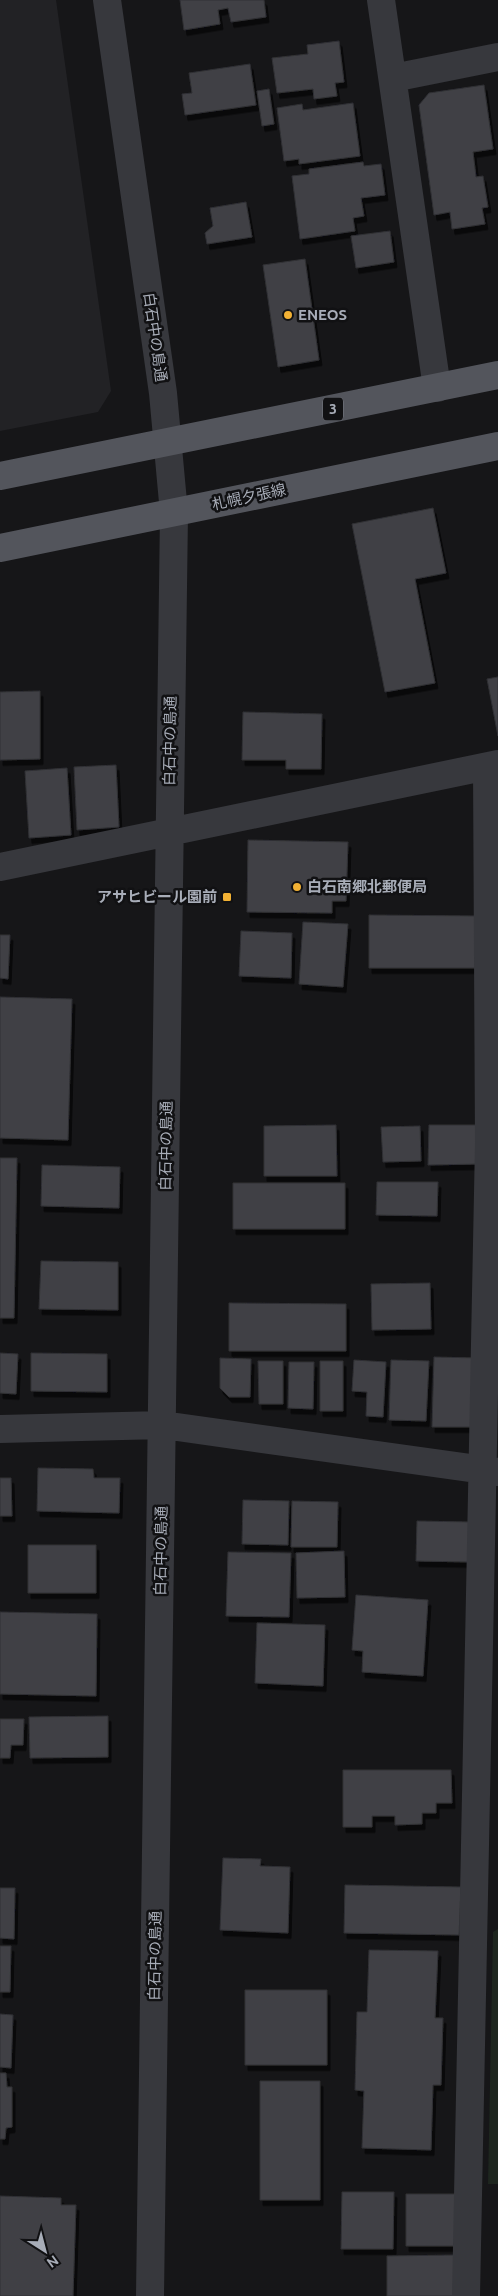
<svg xmlns="http://www.w3.org/2000/svg" width="498" height="2296" font-family="Ubuntu,'Noto Sans JP',sans-serif">
	<style>
		.built { fill: #222225 }
		.green { fill: #1e261f }
		.building { fill: #404145; stroke: #303034; filter: url(#shadow) }
		.lines { fill: none; stroke-linecap: round; stroke-linejoin: round }
		.minor { stroke: #37383d; stroke-width: 28 }
		.major { stroke: #53555c; stroke-width: 28 }
		.poi-dot { fill: #f2b134; stroke: #111113; stroke-width: 2 }
		.labels { text-anchor: middle; stroke-width: 5; stroke-linejoin: round; paint-order: stroke }
		.shield { fill: #111113; stroke: #7b7e86; stroke-width: 1 }
		.shield-label { font-size: 14px; font-weight: bold; fill: #a8adb8 }
		.poi-label { font-size: 15px; font-weight: bold; fill: #a8adb8; stroke: #111113; text-anchor: start }
		.street-label { font-size: 15px; fill: #a8adb8; stroke: #111113 }
	</style>
	<defs>
		<filter id="shadow"><feDropShadow dx="3" dy="5.5" stdDeviation="0" flood-color="#0009"/></filter>
	</defs>
	<rect width="100%" height="100%" fill="#161618"/>
	<path class="built" d="M0,0H56L111,391L98,412L0,431Z"/>
	<path class="green" d="M498,1929V2184H488L493,1932Z"/>
	<path class="building" d="M180,0H264L266,17L231,22L228,8L218,10L220,24L184,30Z
		M339,41L344,82L335,83L337,96L314,99L313,89L277,93L272,58L308,54L307,45Z
		M250,64L256,105L185,115L182,94L192,93L189,73Z
		M484,85L493,149L473,152L476,177L483,176L488,207L482,208L485,224L452,229L450,212L434,215L419,105L429,93Z
		M269,89L274,124L262,126L257,91Z
		M353,103L360,156L299,164V159L284,161L277,108L302,104L303,110Z
		M363,162L364,166L381,164L385,195L361,198L364,216L353,218L355,231L300,239L292,176L309,174V169Z
		M246,202L252,237L207,244L205,233L213,226L210,208Z
		M390,231L394,262L356,268L351,236Z
		M305,259L319,360L278,367L263,265Z
		M433,508L446,573L415,579L435,683L385,692L352,524Z
		M498,677V736L487,679Z
		M40,691V759L0,760V692Z
		M243,712L322,714L321,769H286V760H242Z
		M116,765L119,827L77,830L74,767Z
		M67,768L71,835L29,838L25,771Z
		M248,840L348,842L346,901H332V913L247,912Z
		M369,915L477,916V968H369Z
		M303,922L348,924L343,987L299,984Z
		M241,931L292,933L291,978L239,976Z
		M0,935H10L8,979L0,978Z
		M0,997L72,999L68,1140L0,1138Z
		M336,1125L337,1176H264V1126Z
		M429,1125H479V1164L428,1165Z
		M420,1126L421,1161L383,1162L381,1127Z
		M0,1158H17L14,1318H0Z
		M42,1165L120,1167L119,1208L41,1206Z
		M377,1182H438L437,1216L376,1215Z
		M233,1183H345V1229H233Z
		M41,1261L118,1262V1310L39,1309Z
		M430,1283L431,1329L372,1330L371,1284Z
		M229,1303L346,1304V1351H229Z
		M0,1353L18,1354L16,1394L0,1393Z
		M31,1353L107,1354V1392L31,1391Z
		M434,1357L478,1358L476,1427H432Z
		M220,1358L251,1359L250,1397H229L220,1388Z
		M354,1360L386,1362L383,1417L366,1416L367,1392L352,1391Z
		M391,1360L429,1361L426,1421L389,1420Z
		M258,1361H283V1404H259Z
		M320,1361H343V1411H320Z
		M289,1362H314L313,1409L288,1408Z
		M38,1468L93,1469L94,1478H120L119,1513L37,1511Z
		M0,1478H11L12,1516H0Z
		M243,1500L289,1501L288,1545L242,1544Z
		M292,1501L338,1502L337,1547H291Z
		M417,1521L470,1522L469,1562L416,1561Z
		M28,1545H96V1593H28Z
		M344,1551L345,1597L297,1598L296,1553Z
		M228,1552L291,1553L289,1617L226,1616Z
		M356,1595L428,1600L423,1676L362,1672L363,1651L352,1650Z
		M0,1612L97,1614L96,1696L0,1694Z
		M257,1623L325,1625L323,1686L255,1683Z
		M108,1716V1757L30,1758L29,1717Z
		M0,1719H24L23,1745H11L10,1758H0Z
		M343,1770H451L452,1803H436V1813H422V1824L395,1825V1816H372V1827H343Z
		M223,1858L261,1859L260,1866L290,1867L288,1933L220,1930Z
		M345,1885L461,1887L459,1935L344,1933Z
		M0,1888H15L14,1939L0,1938Z
		M0,1946H11L10,1992H0Z
		M369,1950L438,1951L435,2018H443L441,2085H433L431,2150L362,2148L364,2091L355,2090L357,2012H367Z
		M245,1990H327V2065H245Z
		M0,2014L13,2015L11,2068L0,2067Z
		M0,2073H6L7,2087H12V2127L6,2128L5,2139H0Z
		M260,2081H320V2200H260Z
		M342,2192H394L393,2249H341Z
		M406,2194H458V2246H406Z
		M0,2196L61,2198V2205H76L73,2296H0Z
		M455,2255L454,2296H387V2256Z"/>
	<g class="lines">
		<path class="minor" d="M107,0L163,393L174,513L150,2296
			M381,0L437,388
			M393,78L498,57
			M0,867L498,764
			M0,1429L163,1425L498,1472
			M466,2296L489,1143L487,767"/>
		<path class="major" d="M0,476L498,375
			M0,548L498,446"/>
	</g>
	<g class="poi-dot">
		<circle cx="288" cy="315" r="5"/>
		<circle cx="297" cy="887" r="5"/>
		<rect x="222" y="892" width="10" height="10" rx="2.5"/>
	</g>
	<g class="labels">
		<rect class="shield" x="323" y="397.5" width="20" height="23" rx="4"/>
		<g class="shield-label">
			<text x="333" y="414">3</text>
		</g>
		<g class="poi-label">
			<text x="298" y="320">ENEOS</text>
			<text x="307" y="892">白石南郷北郵便局</text>
			<text x="217" y="902" text-anchor="end">アサヒビール園前</text>
		</g>
		<g class="street-label">
			<text transform="translate(155 337) rotate(82)" y="5">白石中の島通</text>
			<text transform="translate(249 497) rotate(-12)" y="5">札幌夕張線</text>
			<text transform="translate(170 741) rotate(-89)" y="5">白石中の島通</text>
			<text transform="translate(166 1146) rotate(-89)" y="5">白石中の島通</text>
			<text transform="translate(161 1551) rotate(-89)" y="5">白石中の島通</text>
			<text transform="translate(155 1956) rotate(-89)" y="5">白石中の島通</text>
		</g>
	</g>
	<g transform="translate(45 2251) rotate(144)" stroke="#111113" stroke-width="4" paint-order="stroke">
	<path d="M0-4L9 19L0 12L-9 19Z" fill="#a8adb8"/>
	<text y="-8" font-size="14" font-weight="bold" text-anchor="middle" fill="#a8adb8">N</text>
	</g>
</svg>
